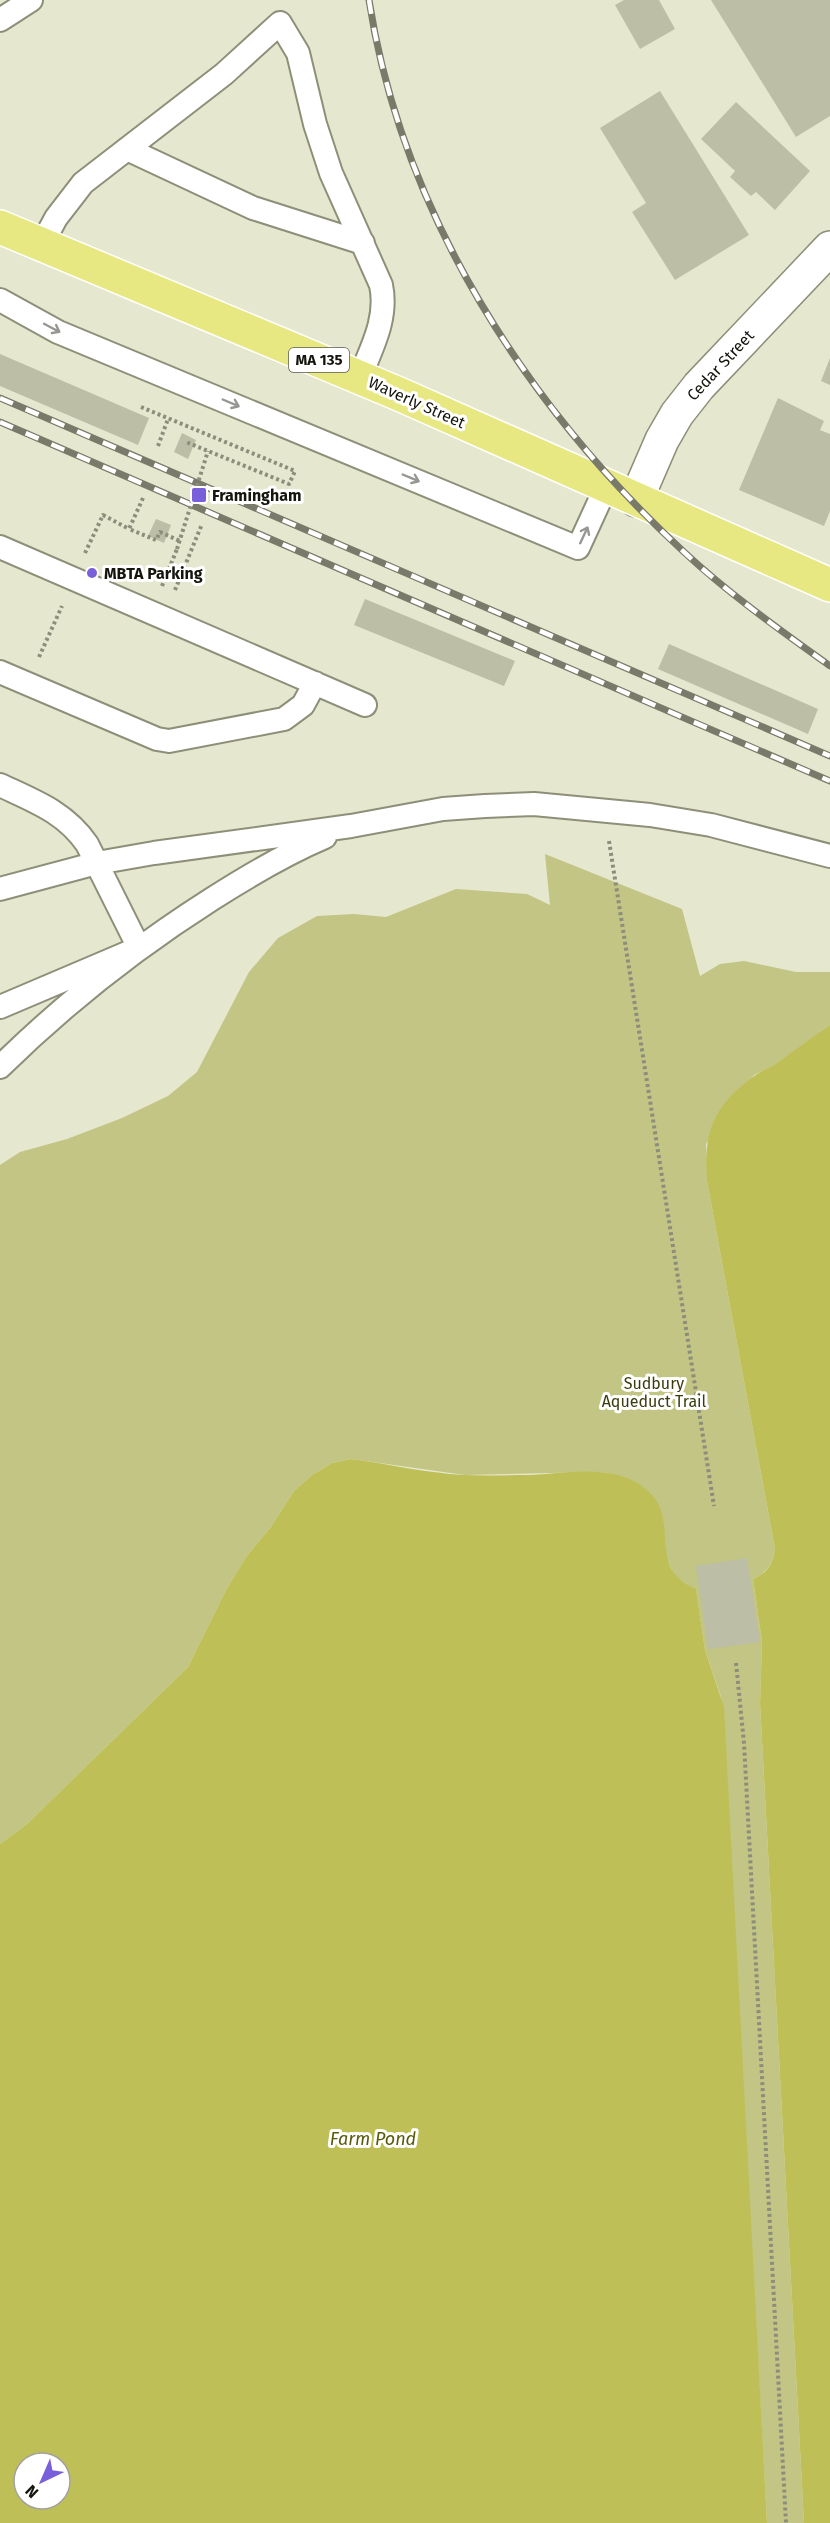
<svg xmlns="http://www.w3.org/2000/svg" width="830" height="2523" font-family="'Fira Sans',sans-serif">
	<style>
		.green { fill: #c3c585 }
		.water { fill: #bec057; fill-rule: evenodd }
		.building { fill: #bcbea6 }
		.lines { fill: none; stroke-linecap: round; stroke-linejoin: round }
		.lane-casing { stroke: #8e8f79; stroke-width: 26 }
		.street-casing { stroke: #8e8f79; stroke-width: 36 }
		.primary-casing { stroke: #fff; stroke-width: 36 }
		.path { stroke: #8d8d7c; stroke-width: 4; stroke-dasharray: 3 3; stroke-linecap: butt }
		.lane { stroke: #fff; stroke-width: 22 }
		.street { stroke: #fff; stroke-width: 33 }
		.primary { stroke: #e8e883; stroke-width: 33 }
		.rail-casing { stroke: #7a7a6a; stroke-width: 7 }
		.rail { stroke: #fff; stroke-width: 4.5; stroke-dasharray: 14; stroke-linecap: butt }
		.path-bridge { stroke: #8d8d7c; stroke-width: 4; stroke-dasharray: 3 3; stroke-linecap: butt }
		.oneway { stroke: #969692 }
		.poi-dot { fill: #7a5fda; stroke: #fff; stroke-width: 2 }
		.labels { text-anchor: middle; stroke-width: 6; stroke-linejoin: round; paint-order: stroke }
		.shield { fill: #fff; stroke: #5b5b56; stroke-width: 1.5 }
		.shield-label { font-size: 15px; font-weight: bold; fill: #15150d }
		.street-label { font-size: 16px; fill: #15150d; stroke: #fff }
		.poi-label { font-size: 16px; font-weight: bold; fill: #15150d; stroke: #fff; text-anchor: start }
		.park-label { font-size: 16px; fill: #3b3b0e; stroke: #fff }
		.water-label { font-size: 18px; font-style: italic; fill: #5a5b0a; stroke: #fff }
	</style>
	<rect width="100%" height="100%" fill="#e6e7cf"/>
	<path class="green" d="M545,854L682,909L700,976L720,964L744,961L796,972H830V1025L776,1064L754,1075L706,1144L707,1181L775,1549C773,1564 766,1573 753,1579L762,1642L760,1703L804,2523H767L721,1697L705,1650L696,1590L681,1582L674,1575L666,1556L609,1473L592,1472L465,1475L351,1459L332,1463L312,1475L294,1491L270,1528L246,1557L226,1590L188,1667L27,1824L0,1844V1165L20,1152L67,1139L122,1118L168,1096L197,1072L249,972L278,938L317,916L354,914L386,917L456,889L527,894L550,905Z"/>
	<path class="water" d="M830,1025V2523H804L760,1703L762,1642L753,1579C767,1573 773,1564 775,1549L707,1181C703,1133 713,1106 753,1077C760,1071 769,1068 777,1063C795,1050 812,1037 830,1025Z
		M351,1459C389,1464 426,1473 464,1475C485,1476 507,1475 528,1475C566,1474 619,1461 650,1493C680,1522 646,1569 696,1589L705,1650L724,1707L767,2523H0V1844L27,1824L188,1667L226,1590L246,1557L270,1528L294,1491L312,1475L332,1463ZM24,2463H60V2499H24Z"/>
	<path class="building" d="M624,0H659L675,29L640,49L615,5Z
		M711,0H830V116L796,137Z
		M660,91L749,235L675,280L632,212L646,203L600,128Z
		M736,102L810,171L775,210L756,192L751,196L730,177L735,171L701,139Z
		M0,354L149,418L138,445L0,386Z
		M830,358V385L821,381Z
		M778,398L824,421L820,430L830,434V511L824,526L739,490Z
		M182,433L196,440L188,459L174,452Z
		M156,519L171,525L164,543L148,536Z
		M365,599L515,661L504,686L354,625Z
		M669,644L818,709L808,734L658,669Z
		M747,1558L760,1642L708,1649L696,1566Z"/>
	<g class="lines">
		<defs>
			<path id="lane" d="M0,20L31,0
				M127,149L253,208L363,243
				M42,244L56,218L83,183L224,74L280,23L298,53L315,124L331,173L381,285C388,318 372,347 360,377
				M0,300L58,332L578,548L606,487
				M0,547L365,705
				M0,672L157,739L169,741L284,719L303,705L315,683
				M0,785C34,801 65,812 87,844L139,948L0,1007
				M0,889L97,863L154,853L351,826L443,809L485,806L534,804L650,815L711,825L830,856
				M0,1067C65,1003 135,948 212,899C248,876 285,854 325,837"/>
			<path id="street" d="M636,500L662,440L677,414L699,386L830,248"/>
			<path id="primary" d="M0,227L399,394L830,585"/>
		</defs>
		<use href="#lane" class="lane-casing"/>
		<use href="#street" class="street-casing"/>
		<use href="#primary" class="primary-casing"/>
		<path class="path" d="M141,407L295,471L289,484L186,442
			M158,446L168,419
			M143,498L129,529L156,540L160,532L180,541
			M85,553L103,515L129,529
			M162,586L177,549
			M175,590L202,524
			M39,657L62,606
			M609,841L714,1506
			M736,1663L744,1743L786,2523"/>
		<use href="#lane" class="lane"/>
		<use href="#street" class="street"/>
		<use href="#primary" class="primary"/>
		<defs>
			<path id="rail" d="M369,0C402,214 527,407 684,552C729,594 780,630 830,666
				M0,398L830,756
				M0,422L830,781"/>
		</defs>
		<use href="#rail" class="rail-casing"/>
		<use href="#rail" class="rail"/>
		<path class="path-bridge" d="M177,549L208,451"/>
	</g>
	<defs><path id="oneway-shaft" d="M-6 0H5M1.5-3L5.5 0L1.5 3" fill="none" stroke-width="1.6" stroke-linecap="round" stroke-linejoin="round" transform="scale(1.5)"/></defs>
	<g class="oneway">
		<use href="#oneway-shaft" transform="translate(52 328) rotate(28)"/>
		<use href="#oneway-shaft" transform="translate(231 403) rotate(23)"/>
		<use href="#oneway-shaft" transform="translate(411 478) rotate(23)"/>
		<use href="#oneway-shaft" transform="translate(584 535) rotate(-65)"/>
	</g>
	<g class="poi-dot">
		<rect x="191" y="487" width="16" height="16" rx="3"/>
		<circle cx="92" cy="573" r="6"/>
	</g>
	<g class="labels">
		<rect class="shield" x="289" y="348" width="60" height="24" rx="4.5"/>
		<g class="shield-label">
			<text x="319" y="365">MA 135</text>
		</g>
		<g class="street-label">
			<text transform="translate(720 365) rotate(-47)" y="6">Cedar Street</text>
			<text transform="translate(417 402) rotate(24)" y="6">Waverly Street</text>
		</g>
		<g class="poi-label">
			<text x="212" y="501">Framingham</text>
			<text x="104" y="579">MBTA Parking</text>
		</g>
		<g class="park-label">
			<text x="654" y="1389">Sudbury<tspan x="654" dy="18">Aqueduct Trail</tspan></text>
		</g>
		<g class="water-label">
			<text x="373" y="2145">Farm Pond</text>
		</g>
	</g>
	<g transform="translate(42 2481) rotate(224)"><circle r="28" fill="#ffffff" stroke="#a1a19e" stroke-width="1.5"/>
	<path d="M0-4.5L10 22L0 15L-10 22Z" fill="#7a5fda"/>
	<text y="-9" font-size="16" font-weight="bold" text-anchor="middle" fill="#15150d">N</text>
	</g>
</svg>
